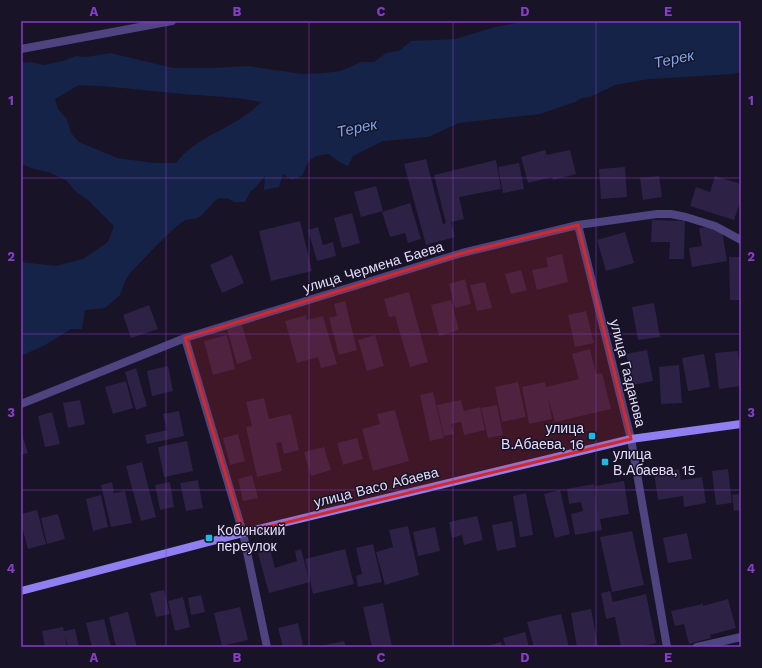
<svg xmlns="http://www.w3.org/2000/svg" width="762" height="668" font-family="'Work Sans',sans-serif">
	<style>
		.water { fill: #152349; fill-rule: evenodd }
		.building { fill: #2d2145 }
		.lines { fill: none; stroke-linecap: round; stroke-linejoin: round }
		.street { stroke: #4d4480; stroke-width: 8 }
		.secondary { stroke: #907ff0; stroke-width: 8 }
		.marked { fill: #d62828; fill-opacity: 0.2; stroke: #d62828; stroke-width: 3; stroke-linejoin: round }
		.grid { fill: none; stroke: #863ec5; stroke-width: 1; stroke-opacity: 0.55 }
		.poi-dot { fill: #1fb8e4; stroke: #191327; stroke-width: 1.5 }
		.labels { text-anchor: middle; stroke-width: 3; stroke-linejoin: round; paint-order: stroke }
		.street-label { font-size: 14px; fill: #e4ddfb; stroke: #191327 }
		.poi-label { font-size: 14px; fill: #e4ddfb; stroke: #191327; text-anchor: start }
		.water-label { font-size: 15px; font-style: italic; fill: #77a9ef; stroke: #191327 }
		.neatline { fill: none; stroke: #863ec5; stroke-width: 1.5 }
		.grid-label { font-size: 13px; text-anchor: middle; font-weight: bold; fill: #863ec5 }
	</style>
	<rect width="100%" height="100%" fill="#191327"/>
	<path class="water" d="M527,21H741V72L733,74L649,79L615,85L590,97L582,98L575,102L540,114L459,123L428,137L383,141L353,156L348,166L339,162L329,154C312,156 308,158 303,175L292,180L283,174L279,187L264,190L265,176L256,187L250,192L245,202H234L229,199L219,198C211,203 207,211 199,217C194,220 186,218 182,222C163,237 148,255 131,272L126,279L120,295L105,308L85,310L82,329H71L43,346L21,356V262L56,266L83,259L108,242L114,226L88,200L76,192L66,180L48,172L31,168L21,164V63L30,62L44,65L63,61L76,56L86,57L110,53L173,68H214L248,66L302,74L324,73L341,71L361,62H374L386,53L399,51L411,41L455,39L495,27ZM79,85C110,86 141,90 172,93C201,96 232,96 261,102C237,128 198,134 176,163H154L117,158L79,142L71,133L67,119L58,109L55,99Z"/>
	<path class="building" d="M545,150L547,155L570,150L576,174L553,180L552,177L528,183L521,157Z
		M426,159L443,224L446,223L434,175L496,160L501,189L459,197L464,219L451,222L455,237L426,245L404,164Z
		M519,163L524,189L503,193L498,167Z
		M625,167L627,197L601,199L599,169Z
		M659,176L662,197L643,200L640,178Z
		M715,176L741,184V199L734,220L690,206L696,187L710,192Z
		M376,186L383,211L361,217L354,192Z
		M410,203L421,239L408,243L405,233L390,237L382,212Z
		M352,213L360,243L342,248L334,218Z
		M652,220L685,221L684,259H669L670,242H651Z
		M300,221L312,271L271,281L259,231Z
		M721,225L727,261L692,267L689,248L702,246L699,228Z
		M318,227L323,245L333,242L336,256L317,261L308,230Z
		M625,232L634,263L606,271L597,240Z
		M562,254L568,282L537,290L532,270L548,267L546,258Z
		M232,255L244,283L222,293L210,265Z
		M729,257H741V300H730Z
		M521,270L527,290L511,294L505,274Z
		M465,279L471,304L455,308L449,284Z
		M485,282L492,308L477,311L470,285Z
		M409,292L428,362L410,367L395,316L389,317L384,299Z
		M451,300L459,330L439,336L431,305Z
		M345,301L357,350L339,355L329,318L337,316L334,304Z
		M654,303L660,337L638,340L632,307Z
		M149,305L158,329L131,338L123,315Z
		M586,311L594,343L575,347L568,315Z
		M306,315L307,320L323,316L337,364L321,368L318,357L297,363L285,321Z
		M242,325L252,359L237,364L227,329Z
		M227,335L235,369L213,375L204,341Z
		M375,335L384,366L367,371L358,340Z
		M590,349L596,374L602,373L611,409L555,422L548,398L552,419L529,424L522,387L545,382L546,387L579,379L572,354Z
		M647,350L653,381L632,385L626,354Z
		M738,351L741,386L719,389L715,353Z
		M704,354L710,387L688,391L682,358Z
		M679,365L682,403L661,404L659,367Z
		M168,366L173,391L152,396L147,371Z
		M136,368L147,406L136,410L125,372Z
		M126,381L133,408L113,414L105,387Z
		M518,382L526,417L502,422L495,387Z
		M433,392L444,438L430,441L420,395Z
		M264,398L269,419L291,414L299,450L284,454L281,442L276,443L282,471L257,477L246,427L252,426L246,402Z
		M80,400L85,424L68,428L63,403Z
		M461,400L464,411L480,407L485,430L464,435L461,422L451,424L454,434L444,436L437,405Z
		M497,405L503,435L488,438L481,408Z
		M395,410L409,461L373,471L362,429L380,424L377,414Z
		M179,411L184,436L147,444L145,435L167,430L163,414Z
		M52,412L60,444L45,447L38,416Z
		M21,432L28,453L21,455Z
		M238,434L245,461L230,465L223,438Z
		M357,438L363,459L343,465L337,443Z
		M187,441L193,471L164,477L158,447Z
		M324,447L331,470L311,476L304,452Z
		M142,462L156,517L141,521L126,466Z
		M679,469L681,480L702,477L706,503L684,507L683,496L658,500L654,473Z
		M728,469L732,503L716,505L712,471Z
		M252,475L258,498L243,501L238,479Z
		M198,480L203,508L186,511L180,483Z
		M624,481L629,514L600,519L602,530L575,535L571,514L583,511L581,502L569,504L567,489L594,484L599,515L595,486Z
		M112,482L114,493L125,491L132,523L111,527L101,485Z
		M170,482L174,507L160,510L155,485Z
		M560,490L570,534L555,538L544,494Z
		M526,493L533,535L520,537L513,496Z
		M741,494V510L734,511L732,495Z
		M101,495L108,527L93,531L86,499Z
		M37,510L46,544L28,549L21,523V514Z
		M58,514L65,539L47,544L41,518Z
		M477,516L483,540L464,545L462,535L452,538L449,522Z
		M512,521L516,547L497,551L492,525Z
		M408,526L419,575L385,585L376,552L393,547L389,530Z
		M435,527L440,551L418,556L413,532Z
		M632,531L644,585L612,592L600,537Z
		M687,533L692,559L668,563L663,538Z
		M373,544L382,582L358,587L356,576L362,574L356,548Z
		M270,549L275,568L297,561L295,551L301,549L310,582L269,593L258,553Z
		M345,549L354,584L313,594L305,559Z
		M164,590L170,614L156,617L150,593Z
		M610,591L613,602L646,594L656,643L638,647H621L615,617L606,619L601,593Z
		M201,595L205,612L191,615L188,598Z
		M183,597L190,627L175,631L168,601Z
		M728,599L736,628L710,635L711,638L689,644L684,624L675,626L671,611L703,604V606Z
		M383,603L392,647H372L363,607Z
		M240,607L248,640L222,646L214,613Z
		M591,609L598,647H577L571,613Z
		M128,612L137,647H116L109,617Z
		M561,614L569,647H534L527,622Z
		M104,619L111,647H92L86,623Z
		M298,623L303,645L294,647H283L278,628Z
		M63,627L64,631L75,629L79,647H68L65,635L67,647H45L42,631Z
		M525,632L529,647H506L503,638Z
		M344,641L346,647H321V646Z
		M501,642L502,647H484Z"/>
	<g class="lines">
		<path class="street" d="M21,49L172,21
			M578,225L631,439L667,647
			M185,338L243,533L267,647
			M21,404L185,338L462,253L578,225L657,214H671L686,217L715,226L741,240
			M697,647L741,637"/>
		<path class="secondary" d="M21,591L258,529L631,439L741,424"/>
	</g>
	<path class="marked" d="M578,225L631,439L243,533L185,338L462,253Z"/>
	<path class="grid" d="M166,21V647M309,21V647M453,21V647M596,21V647M21,178H741M21,334H741M21,490H741"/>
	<g class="poi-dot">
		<rect x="588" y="432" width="8" height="8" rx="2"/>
		<rect x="601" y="458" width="8" height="8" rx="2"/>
		<rect x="205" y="534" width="8" height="8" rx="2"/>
	</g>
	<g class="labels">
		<g class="street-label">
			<text transform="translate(373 267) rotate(-17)" y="5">улица Чермена Баева</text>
			<text transform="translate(628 373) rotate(76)" y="5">улица Газданова</text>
			<text transform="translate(376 487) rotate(-14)" y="5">улица Васо Абаева</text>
		</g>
		<g class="poi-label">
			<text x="584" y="433" text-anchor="end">улица<tspan x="584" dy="16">В.Абаева, 16</tspan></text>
			<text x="613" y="459">улица<tspan x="613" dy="16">В.Абаева, 15</tspan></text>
			<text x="217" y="535">Кобинский<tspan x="217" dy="16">переулок</tspan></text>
		</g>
		<g class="water-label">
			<text transform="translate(674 59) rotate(-12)" y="5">Терек</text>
			<text transform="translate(357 128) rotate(-12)" y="5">Терек</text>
		</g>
	</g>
	<rect width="762" height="668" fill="none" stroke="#191327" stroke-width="44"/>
	<rect x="22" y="22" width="718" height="624" class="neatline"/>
	<g class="grid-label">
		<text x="94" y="16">A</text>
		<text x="237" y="16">B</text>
		<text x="381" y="16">C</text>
		<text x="525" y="16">D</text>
		<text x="668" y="16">E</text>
		<text x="11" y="105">1</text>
		<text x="751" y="105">1</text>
		<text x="11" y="261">2</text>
		<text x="751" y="261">2</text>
		<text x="11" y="417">3</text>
		<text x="751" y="417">3</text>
		<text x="11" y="573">4</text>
		<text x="751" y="573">4</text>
		<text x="94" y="662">A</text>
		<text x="237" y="662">B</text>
		<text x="381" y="662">C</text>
		<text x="525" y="662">D</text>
		<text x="668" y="662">E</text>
	</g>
</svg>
